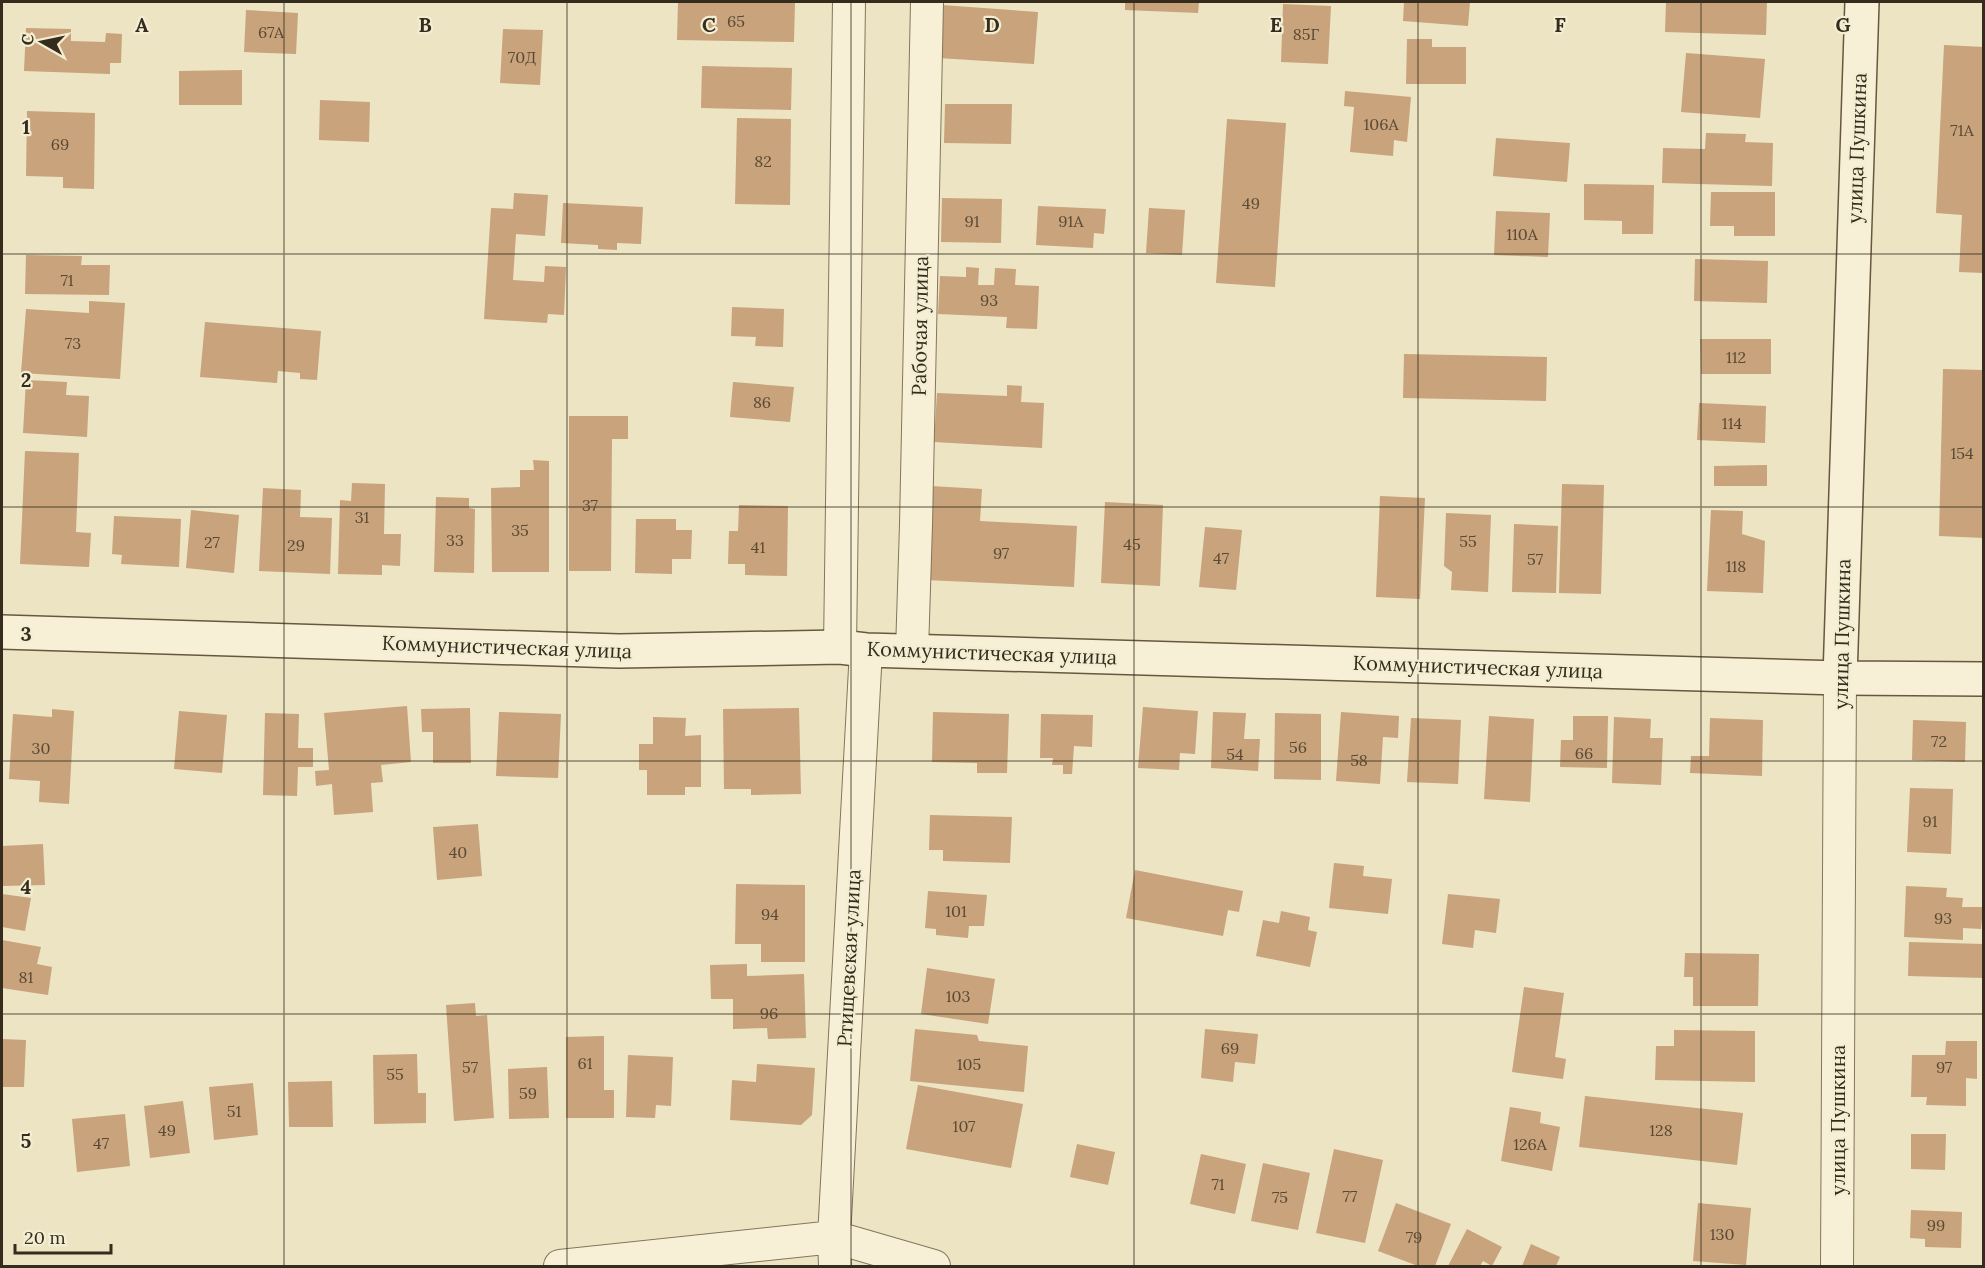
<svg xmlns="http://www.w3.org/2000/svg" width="1985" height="1268" font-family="Lora,serif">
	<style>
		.building { fill: #c8a37b }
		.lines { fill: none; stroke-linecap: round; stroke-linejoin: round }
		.street-casing { stroke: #85755b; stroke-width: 34 }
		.secondary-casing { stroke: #67573e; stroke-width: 36 }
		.street { stroke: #f7f0d6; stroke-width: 32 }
		.secondary { stroke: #f7f0d6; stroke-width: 33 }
		.grid { fill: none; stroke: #352c1e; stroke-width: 1.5; stroke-opacity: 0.55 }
		.labels { text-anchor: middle; stroke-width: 4.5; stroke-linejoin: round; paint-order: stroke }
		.number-label { font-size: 16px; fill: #5a4a35 }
		.street-label { font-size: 20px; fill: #352c1e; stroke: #f3edd2 }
		.grid-label { font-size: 20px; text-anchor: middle; font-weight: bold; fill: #352c1e; stroke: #f3edd2; stroke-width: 4.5; stroke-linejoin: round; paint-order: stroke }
	</style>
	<rect width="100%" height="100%" fill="#ece4c3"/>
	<path class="building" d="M678,2H795L794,42L677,40Z
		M1125,2H1199L1198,13L1125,10Z
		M1404,2H1470L1468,26L1403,21Z
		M1666,2H1767L1766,35L1665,32Z
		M1283,4L1331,6L1328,64L1281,62Z
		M942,5L1038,12L1034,64L938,58Z
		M246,10L298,13L296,54L244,52Z
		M26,28L71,29V41L105,42L106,33L122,34L121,63H110V74L24,71Z
		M503,29L543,30L540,85L500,83Z
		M1407,39H1432V47H1466V84H1406Z
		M1944,45L1984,47V273L1959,272L1962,215L1936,213Z
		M1686,53L1765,59L1760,118L1681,112Z
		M702,66L792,68L791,110L701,108Z
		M242,70V105H179V71Z
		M1345,91L1411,97L1407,142L1394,140L1393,156L1350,152L1354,107L1344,106Z
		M320,100L370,102L369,142L319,140Z
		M945,104H1012L1011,144L944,143Z
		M27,111L95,113L94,189L63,188V177L26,176Z
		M737,118L791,119L790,205L735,204Z
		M1227,119L1286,123L1275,287L1216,283Z
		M1706,133L1746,134L1745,142L1773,143L1772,186L1662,183L1663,148L1705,149Z
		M1496,138L1570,143L1567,182L1493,176Z
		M1584,184L1654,185L1653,234H1622V221L1584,220Z
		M1711,192H1775V236H1734V226H1710Z
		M514,193L548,195L545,236L516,234L513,280L544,282L545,266L566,267L564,315L548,314L547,323L484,319L491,208L513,209Z
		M942,198L1002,199L1001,243L941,242Z
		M563,203L643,207L641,244L617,243V250L598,249V245L561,243Z
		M1038,206L1106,209L1104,234L1094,233L1093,248L1036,245Z
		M1149,208L1185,210L1182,255L1146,253Z
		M1496,211L1550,213L1548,257L1494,255Z
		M26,255L82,256L81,265H110L109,295L25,294Z
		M1695,259L1768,261L1767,303L1694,301Z
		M966,267L979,268L978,285H994L995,268L1016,269L1015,285L1039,286L1037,329L1006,328L1007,317L938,314L940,276L966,277Z
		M89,301L125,303L120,379L21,373L26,309L89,313Z
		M732,307L784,309L783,347L755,346L756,337L731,336Z
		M205,322L321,331L317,380L300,379V373L278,371L277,383L200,377Z
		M1700,339H1771V374H1701Z
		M1404,354L1547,357L1546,401L1403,398Z
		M1943,369L1984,370V538L1939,536Z
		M26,380L67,382L66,395L89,396L87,437L23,433Z
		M733,382L794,387L790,422L730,417Z
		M1007,385L1022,386L1021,402L1044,403L1042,448L934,442L937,393L1007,396Z
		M1699,403L1766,406L1765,443L1697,440Z
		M569,416H628V439H612L611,571H569Z
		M25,451L79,453L76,532L91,533L89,567L20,564Z
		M533,460L549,461V572H492L491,488L520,487V470H534Z
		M1767,465V486H1714V466Z
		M352,483L385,484L384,534H401L400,566L382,565V575L338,574L340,500L351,501Z
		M1562,484L1604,485L1601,594L1559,593Z
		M931,486L982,489L980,521L1077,526L1074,587L926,580Z
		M263,488L301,490L300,517L332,518L330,574L259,571Z
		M1380,496L1425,498L1420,599L1376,597Z
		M436,497L469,498V508L475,509L474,573L434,572Z
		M1105,502L1163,505L1160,586L1101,583Z
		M739,505L788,506L787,576L745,575V564H728L729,531H738Z
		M191,510L239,515L234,573L186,568Z
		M1711,510L1743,511L1742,534L1765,541L1763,593L1707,591Z
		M1446,513L1491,515L1488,592L1451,590L1452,572L1444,566Z
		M114,516L181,519L179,567L121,564L122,555L112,554Z
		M636,519H676V530H692L691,559H672V574L635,573Z
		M1514,524L1558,526L1556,593L1512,592Z
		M1205,527L1242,530L1236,590L1199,587Z
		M407,706L411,762L381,765L383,782L371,783L373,812L334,815L332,784L316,786L315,771L329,770L324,713Z
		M1143,707L1198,711L1195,754L1180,753L1179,770L1138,768Z
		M470,708L471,763H433V732H422L421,709Z
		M799,708L801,794L751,795V789H724L723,709Z
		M52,709L74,711L69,804L39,802L40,781L9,779L13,714L52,717Z
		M179,711L227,715L222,773L174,769Z
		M499,712L561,714L558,778L496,776Z
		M933,712L1009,714L1007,773H977V763L932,762Z
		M1213,712L1246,713L1244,739H1260L1258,771L1211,768Z
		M1341,712L1399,716L1398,738L1383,737L1380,784L1336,781Z
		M265,713L299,714L298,748H313V767H298L297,796L263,795Z
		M1275,713L1321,714V780L1274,779Z
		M1041,714L1093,715L1092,747L1074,746L1072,774H1063V765H1052L1053,758H1040Z
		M1489,716L1534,719L1530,802L1484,799Z
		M1573,716H1608L1607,768L1560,767L1561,740H1573Z
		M653,717L686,718L685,736L701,735V787H685V795H647V770H639V744H653Z
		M1614,717L1651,719L1650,738H1663L1661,785L1612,783Z
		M1411,718L1461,720L1458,784L1407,782Z
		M1710,718L1763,720L1762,776L1690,773L1691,756H1709Z
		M1913,720L1966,722L1965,762L1912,760Z
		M1910,788L1953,789L1951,854L1907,852Z
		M930,815L1012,817L1010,863L943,861V850H929Z
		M478,824L482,876L437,880L433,827Z
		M43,844L45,885L2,886V846Z
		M1334,863L1364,866L1363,876L1392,879L1388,914L1329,908Z
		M1135,870L1243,891L1239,912L1228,910L1223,936L1126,918Z
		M736,884L805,885V962H761V944H735Z
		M1906,886L1947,888L1946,897L1963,898L1962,907H1983L1981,929L1963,928V940L1904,937Z
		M928,891L987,895L984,926H969L968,938L936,935V929L925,928Z
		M2,894L31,898L25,931L2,927Z
		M1448,894L1500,899L1496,933L1475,930L1473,948L1442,944Z
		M1281,911L1310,917L1308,930L1317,932L1310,967L1256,956L1263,920L1279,923Z
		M2,940L41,947L37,964L52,967L48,995L2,988Z
		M1909,942L1984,944V978L1908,976Z
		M1685,953L1759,954L1758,1006H1693V977H1684Z
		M747,964V976L804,974L806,1038L768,1039L767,1028L733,1029V999H711L710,965Z
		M927,968L995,979L988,1024L921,1014Z
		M1524,987L1564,993L1555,1057L1566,1059L1563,1079L1512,1072Z
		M475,1003L476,1016L487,1015L494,1118L454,1121L446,1005Z
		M915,1029L977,1035L979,1041L1028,1046L1024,1092L910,1081Z
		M1205,1029L1258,1034L1255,1064L1235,1062L1233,1082L1201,1078Z
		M1674,1030L1755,1031V1082L1655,1080L1656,1046H1674Z
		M604,1036V1090H614V1118H566V1037Z
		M2,1039L26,1040L24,1087H2Z
		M1946,1041H1977V1079L1966,1078V1106L1926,1105L1927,1097H1911L1912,1055H1945Z
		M417,1054L418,1093H426V1123L374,1124L373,1055Z
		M628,1055L673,1057L671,1106L656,1105L655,1118L626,1117Z
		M757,1064L815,1068L812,1115L801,1125L730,1120L732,1080L756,1082Z
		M547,1067L549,1118L509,1119L508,1069Z
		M332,1081L333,1127H289L288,1082Z
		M253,1083L258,1135L214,1140L209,1087Z
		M918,1085L1023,1104L1011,1168L906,1149Z
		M1585,1096L1743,1113L1737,1165L1579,1147Z
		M183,1101L190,1153L150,1158L144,1106Z
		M1510,1107L1541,1112L1540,1123L1560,1127L1552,1171L1501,1161Z
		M125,1114L130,1166L77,1172L72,1119Z
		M1911,1134H1946L1945,1170L1911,1169Z
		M1077,1144L1115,1152L1108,1185L1070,1177Z
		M1334,1149L1383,1160L1365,1243L1316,1233Z
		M1201,1154L1246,1164L1235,1214L1190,1204Z
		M1263,1163L1310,1173L1298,1230L1251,1221Z
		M1396,1203L1451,1224L1435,1266H1418L1378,1251Z
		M1698,1203L1751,1208L1746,1265L1693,1261Z
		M1911,1210L1962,1212L1961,1248L1925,1247V1239L1910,1238Z
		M1467,1229L1502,1247L1492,1266L1483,1261L1480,1266H1448Z
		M1531,1244L1560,1257L1556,1266H1522Z"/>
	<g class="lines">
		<defs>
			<path id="street" d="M840,647L849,2
				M912,651L916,525L927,2
				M560,1266L834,1237L934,1266
				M835,1266L834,1237L866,650
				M1837,1266L1840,678"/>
			<path id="secondary" d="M2,632L619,651L840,647L866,650L1840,678L1984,679
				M1840,678L1862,2"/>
		</defs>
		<use href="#street" class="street-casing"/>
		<use href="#secondary" class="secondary-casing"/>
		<use href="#street" class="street"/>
		<use href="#secondary" class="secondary"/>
	</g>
	<path class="grid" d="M284,2V1266M567,2V1266M851,2V1266M1134,2V1266M1418,2V1266M1701,2V1266M2,254H1984M2,507H1984M2,761H1984M2,1014H1984"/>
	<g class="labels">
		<g class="number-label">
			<text x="736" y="27">65</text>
			<text x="271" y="38">67А</text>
			<text x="1306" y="40">85Г</text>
			<text x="522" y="63">70Д</text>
			<text x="1381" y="130">106А</text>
			<text x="1962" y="136">71А</text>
			<text x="60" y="150">69</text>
			<text x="763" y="167">82</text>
			<text x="1251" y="209">49</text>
			<text x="972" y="227">91</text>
			<text x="1071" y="227">91А</text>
			<text x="1522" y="240">110А</text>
			<text x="67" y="286">71</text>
			<text x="989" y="306">93</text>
			<text x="73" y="349">73</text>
			<text x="1736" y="363">112</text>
			<text x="762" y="408">86</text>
			<text x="1732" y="429">114</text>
			<text x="1962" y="459">154</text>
			<text x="590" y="511">37</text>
			<text x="362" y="523">31</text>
			<text x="520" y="536">35</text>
			<text x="455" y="546">33</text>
			<text x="1468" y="547">55</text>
			<text x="212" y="548">27</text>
			<text x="1132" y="550">45</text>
			<text x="296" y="551">29</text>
			<text x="758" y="553">41</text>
			<text x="1001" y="559">97</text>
			<text x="1221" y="564">47</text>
			<text x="1535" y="565">57</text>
			<text x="1736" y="572">118</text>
			<text x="1939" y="747">72</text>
			<text x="1298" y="753">56</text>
			<text x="41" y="754">30</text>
			<text x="1584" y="759">66</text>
			<text x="1235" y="760">54</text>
			<text x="1359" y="766">58</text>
			<text x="1930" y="827">91</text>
			<text x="458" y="858">40</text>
			<text x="956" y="917">101</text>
			<text x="770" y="920">94</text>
			<text x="1943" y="924">93</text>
			<text x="26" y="983">81</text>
			<text x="958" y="1002">103</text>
			<text x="769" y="1019">96</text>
			<text x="1230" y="1054">69</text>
			<text x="585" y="1069">61</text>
			<text x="969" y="1070">105</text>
			<text x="470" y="1073">57</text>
			<text x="1944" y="1073">97</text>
			<text x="395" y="1080">55</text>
			<text x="528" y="1099">59</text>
			<text x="234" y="1117">51</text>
			<text x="964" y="1132">107</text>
			<text x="167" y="1136">49</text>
			<text x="1661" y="1136">128</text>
			<text x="101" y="1149">47</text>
			<text x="1530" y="1150">126А</text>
			<text x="1218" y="1190">71</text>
			<text x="1350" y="1202">77</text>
			<text x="1280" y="1203">75</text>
			<text x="1936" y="1231">99</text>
			<text x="1722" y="1240">130</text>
			<text x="1414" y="1243">79</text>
		</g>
		<g class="street-label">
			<text transform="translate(1857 148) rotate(-88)" y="7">улица Пушкина</text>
			<text transform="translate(920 326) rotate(-89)" y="7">Рабочая улица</text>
			<text transform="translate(1842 634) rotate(-89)" y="7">улица Пушкина</text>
			<text transform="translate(507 647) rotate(2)" y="7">Коммунистическая улица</text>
			<text transform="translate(992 653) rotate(2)" y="7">Коммунистическая улица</text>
			<text transform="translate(1478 667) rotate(2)" y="7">Коммунистическая улица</text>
			<text transform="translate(849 958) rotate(-87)" y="7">Ртищевская улица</text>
			<text transform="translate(1838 1120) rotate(-90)" y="7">улица Пушкина</text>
		</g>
	</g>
	<g class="grid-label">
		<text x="142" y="32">A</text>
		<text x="425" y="32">B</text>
		<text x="709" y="32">C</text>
		<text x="992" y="32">D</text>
		<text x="1276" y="32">E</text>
		<text x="1560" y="32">F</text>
		<text x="1843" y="32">G</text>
		<text x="26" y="134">1</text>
		<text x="26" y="387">2</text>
		<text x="26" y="641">3</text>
		<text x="26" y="894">4</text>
		<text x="26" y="1148">5</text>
	</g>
	<rect width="1985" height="1268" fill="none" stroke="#352c1e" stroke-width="6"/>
	<g transform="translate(42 42) rotate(279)" stroke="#f3edd2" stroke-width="4.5" paint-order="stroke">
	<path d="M0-4.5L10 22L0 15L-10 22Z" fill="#352c1e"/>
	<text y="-9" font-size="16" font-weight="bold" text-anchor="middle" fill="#352c1e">С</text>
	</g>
	<path d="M15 1244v9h96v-9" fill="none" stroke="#352c1e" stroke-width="3"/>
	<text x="24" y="1244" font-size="18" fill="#352c1e" stroke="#f3edd2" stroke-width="4.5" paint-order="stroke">20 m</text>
</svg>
